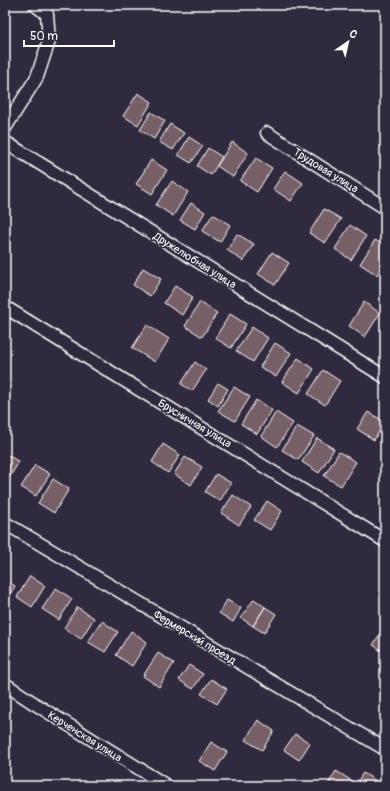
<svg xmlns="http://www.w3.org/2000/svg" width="390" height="791" font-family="Pangolin,sans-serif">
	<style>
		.building { fill: #775f68; stroke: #fff }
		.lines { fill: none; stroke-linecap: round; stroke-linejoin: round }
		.minor-casing { stroke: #fff; stroke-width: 15 }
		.minor { stroke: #2f2a3d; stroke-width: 12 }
		.labels { text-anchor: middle; stroke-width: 3; stroke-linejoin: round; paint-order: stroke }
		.street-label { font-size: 11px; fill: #fff; stroke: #2f2a3d }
	</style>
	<rect width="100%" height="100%" fill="#2f2a3d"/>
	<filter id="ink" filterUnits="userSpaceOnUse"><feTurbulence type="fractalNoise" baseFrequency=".025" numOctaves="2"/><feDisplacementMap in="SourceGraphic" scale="8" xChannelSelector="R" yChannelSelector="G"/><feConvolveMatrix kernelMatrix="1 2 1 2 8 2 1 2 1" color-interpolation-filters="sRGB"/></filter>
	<g filter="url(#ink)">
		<path class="building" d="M138,93L152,102L138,125L123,116Z
			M151,112L165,121L154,139L140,130Z
			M170,124L184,133L173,150L159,142Z
			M189,137L203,146L191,163L178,155Z
			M232,142L248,153L233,177L217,166Z
			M208,148L222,157L211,175L197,166Z
			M256,158L272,168L257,192L240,181Z
			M151,160L167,170L152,194L136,184Z
			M285,171L303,183L291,201L273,189Z
			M172,181L188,192L173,216L156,205Z
			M191,203L205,212L195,229L180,220Z
			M324,209L341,219L325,243L309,233Z
			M213,214L230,225L220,242L202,231Z
			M350,225L366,236L351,260L335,249Z
			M237,234L254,244L243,261L227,250Z
			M375,240L385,246V262L377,275L360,264Z
			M272,252L289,263L275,285L258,274Z
			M143,268L161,279L150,296L133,285Z
			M175,286L193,297L182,315L164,303Z
			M200,302L217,313L202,337L185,326Z
			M364,302L380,313L365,337L349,326Z
			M230,314L246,324L231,348L215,338Z
			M147,325L169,339L155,362L132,348Z
			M252,327L268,338L253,362L236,351Z
			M275,343L291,353L276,377L260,367Z
			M298,358L314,369L299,393L282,382Z
			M195,362L206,370L192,391L181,384Z
			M323,370L340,381L325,405L308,394Z
			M218,383L228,389L218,406L208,399Z
			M234,387L250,397L235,421L218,411Z
			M256,400L272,410L257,434L241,424Z
			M276,412L293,423L277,447L261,436Z
			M368,412L385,422L374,440L357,429Z
			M297,426L314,436L298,460L282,450Z
			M317,438L334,449L319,473L302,462Z
			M163,444L180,455L168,473L152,462Z
			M339,452L356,462L341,486L324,476Z
			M8,455L19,462L5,484V460Z
			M185,457L202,467L191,485L174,474Z
			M35,465L50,474L36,496L21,487Z
			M216,474L231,483L220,501L205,492Z
			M53,479L69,489L54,513L38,503Z
			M233,495L251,507L239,525L221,513Z
			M267,501L282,511L270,530L254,520Z
			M30,576L45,586L32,607L17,597Z
			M5,580L15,586L5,602Z
			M56,588L72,599L59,620L42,609Z
			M254,599L265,607L253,626L241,618Z
			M227,600L241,608L233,622L219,613Z
			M77,607L94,618L81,639L64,628Z
			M265,607L276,614L264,633L253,626Z
			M102,621L118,632L105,652L88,642Z
			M383,629L385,630V653L373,645Z
			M131,631L147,642L132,666L116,655Z
			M158,653L174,663L159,687L143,676Z
			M189,665L203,674L193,689L179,680Z
			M211,679L227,689L217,704L201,694Z
			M258,720L274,731L262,750L245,740Z
			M295,734L310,743L299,760L284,750Z
			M211,742L227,752L215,771L199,761Z
			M336,771L352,781L349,786H327Z
			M363,773L380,783L378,786H355Z"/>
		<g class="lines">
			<defs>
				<path id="minor" d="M5,128L37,77L49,41L47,14L35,5
					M267,133L385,208
					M5,142L385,377
					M5,307L385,541
					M5,523L385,749
					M5,684L35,704L167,786"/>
			</defs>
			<use href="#minor" class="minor-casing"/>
			<use href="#minor" class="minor"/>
		</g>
	</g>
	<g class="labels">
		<g class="street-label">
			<text transform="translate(326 170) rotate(32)" y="4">Трудовая улица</text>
			<text transform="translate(195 260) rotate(32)" y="4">Дружелюбная улица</text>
			<text transform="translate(195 423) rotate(31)" y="4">Брусничная улица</text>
			<text transform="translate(195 637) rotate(31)" y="4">Фермерский проезд</text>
			<text transform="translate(85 736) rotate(32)" y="4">Керченская улица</text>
		</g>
	</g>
	<rect width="390" height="791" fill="none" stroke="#2f2a3d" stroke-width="20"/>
	<rect x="10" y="10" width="370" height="771" fill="none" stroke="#fff" stroke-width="1.5" filter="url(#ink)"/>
	<g transform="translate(348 42) rotate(34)" stroke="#2f2a3d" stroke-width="3" paint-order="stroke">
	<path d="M0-3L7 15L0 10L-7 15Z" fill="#ffffff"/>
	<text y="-6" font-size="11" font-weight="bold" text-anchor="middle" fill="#ffffff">С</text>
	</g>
	<path d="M24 40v6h90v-6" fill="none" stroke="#ffffff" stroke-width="2"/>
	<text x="30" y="40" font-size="12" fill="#ffffff" stroke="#2f2a3d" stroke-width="3" paint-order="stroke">50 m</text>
</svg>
